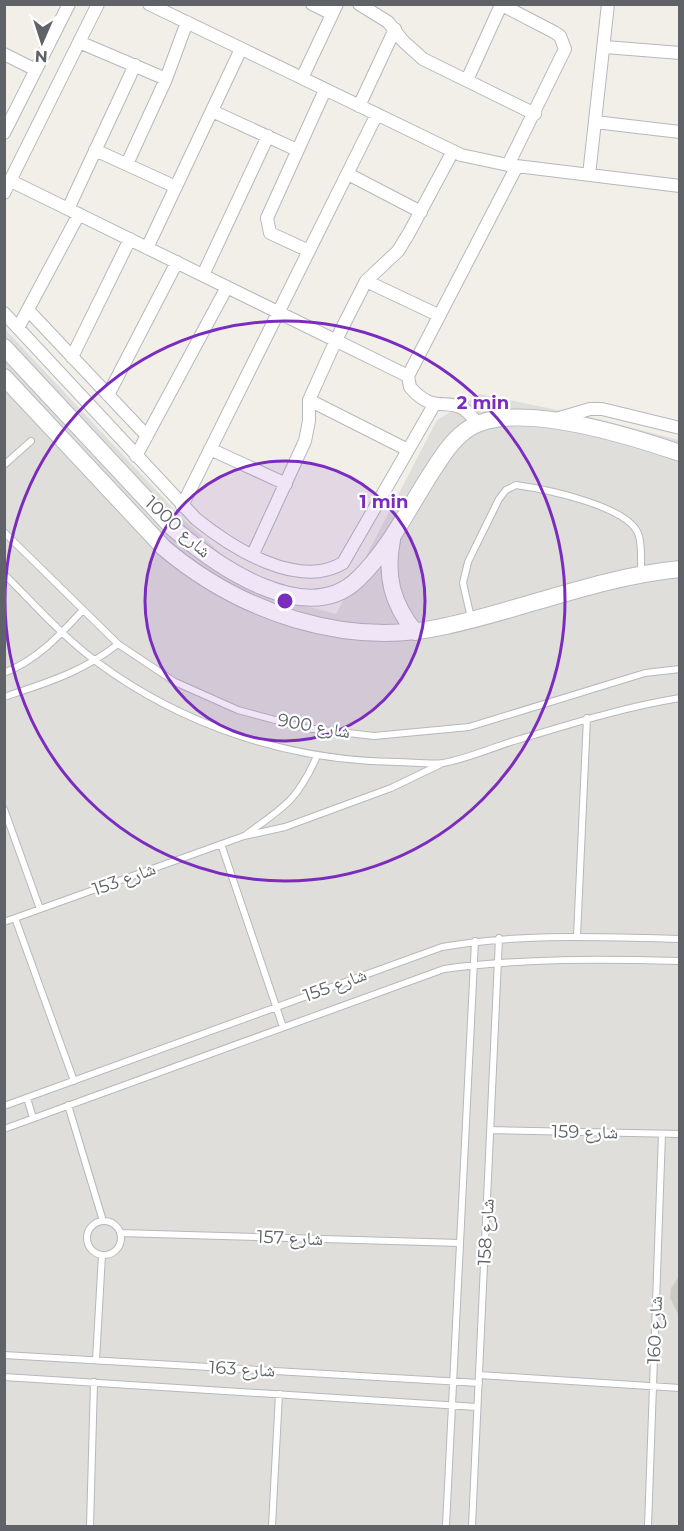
<svg xmlns="http://www.w3.org/2000/svg" width="684" height="1531" font-family="Montserrat,'Noto Naskh Arabic',sans-serif">
	<style>
		.industrial { fill: #e0deda }
		.building { fill: #cccac5 }
		.lines { fill: none; stroke-linecap: round; stroke-linejoin: round }
		.lane-casing { stroke: #b5b8bc; stroke-width: 8 }
		.street-casing { stroke: #b5b8bc; stroke-width: 14 }
		.secondary-casing { stroke: #b6babf; stroke-width: 18 }
		.lane { stroke: #fff; stroke-width: 6 }
		.street { stroke: #fff; stroke-width: 12 }
		.secondary { stroke: #fff; stroke-width: 16 }
		.ring { fill: none; stroke: #7b2cbf; stroke-width: 3 }
		.labels { text-anchor: middle; stroke-width: 4.5; stroke-linejoin: round; paint-order: stroke }
		.street-label { font-size: 18px; fill: #5f6368; stroke: #fff }
		.centre { fill: #7b2cbf; stroke: #fff; stroke-width: 3 }
		.ring-label { font-size: 18px; text-anchor: middle; font-weight: bold; fill: #7b2cbf; stroke: #fff; stroke-width: 4.5; stroke-linejoin: round; paint-order: stroke }
	</style>
	<rect width="100%" height="100%" fill="#f1efe8"/>
	<path class="industrial" d="M5,329L183,519L239,570L298,604L336,614L437,420L480,394L591,417L679,440V1526H5Z"/>
	<path class="building" d="M680,1275V1318L670,1298L671,1288Z"/>
	<g class="lines">
		<defs>
			<path id="lane" d="M4,465L31,441
				M4,532L118,644L175,682L238,710L305,728L374,736L469,727L645,673L680,669
				M4,574C34,604 63,637 97,662C183,726 290,761 398,762C412,762 429,765 443,763C467,759 493,747 517,740C571,724 624,707 680,698
				M471,618L463,583L468,562L499,499L506,490L516,485C544,489 631,506 639,536C642,547 641,562 641,574
				M4,673C37,660 59,636 82,611
				M4,697C46,683 83,672 118,644
				M4,809L40,909
				M247,834C285,806 297,801 317,756
				M221,844L283,1027
				M15,918L74,1081
				M4,922L244,836L285,827L391,788L441,764
				M577,936L587,718
				M27,1098L33,1118
				M68,1105L103,1221
				M4,1106L442,947C521,933 600,937 680,939
				M4,1129L444,969C523,958 601,959 680,961
				M490,1130L680,1134
				M87 1238a17 17 0 1 1 34 0a17 17 0 1 1-34 0Z
				M120,1233L460,1243
				M4,1355L479,1383
				M96,1360L102,1255
				M479,1375L680,1388
				M4,1377L477,1407
				M90,1526L94,1382
				M272,1526L279,1394
				M446,1526L475,941
				M472,1526L499,938
				M648,1526L662,1134"/>
			<path id="street" d="M149,4L461,155L508,165L680,186
				M312,4L332,14
				M359,4L388,22L403,41L423,59L535,114
				M500,4L554,32L560,36L565,49L508,165
				M79,42L166,79
				M605,47L680,53
				M4,54L36,70
				M302,78L337,4
				M467,80L501,5
				M359,106L395,29
				M212,111L297,150
				M595,122L680,132
				M4,133L69,4
				M95,150L176,187
				M127,164L166,79L187,22
				M348,174L421,212
				M589,175L608,4
				M11,181L408,376
				M4,193L98,4
				M68,209L135,65
				M147,248L241,49
				M309,251L270,233L267,218L325,90
				M203,275L268,136
				M366,281L438,315
				M28,310L147,436
				M4,313L196,519C232,548 298,590 343,563L434,405
				M18,328L79,214
				M72,357L130,239
				M108,395L177,262
				M309,400L408,450
				M556,419L590,409H602L680,428
				M478,423C474,419 469,413 464,409C446,398 433,414 410,387L408,376L517,166
				M210,449L286,484
				M136,456L227,287
				M182,506L377,114
				M253,554L305,441L309,421V400L336,340L366,281L398,251L409,233L453,151"/>
			<path id="secondary" d="M4,347L173,528C214,564 306,630 358,579C388,550 406,513 428,478C441,458 456,431 480,423C530,405 630,436 680,453
				M4,377L164,548C240,612 346,649 446,626C524,609 599,577 680,569
				M392,540C385,576 392,603 415,632"/>
		</defs>
		<use href="#lane" class="lane-casing"/>
		<use href="#street" class="street-casing"/>
		<use href="#secondary" class="secondary-casing"/>
		<use href="#lane" class="lane"/>
		<use href="#street" class="street"/>
		<use href="#secondary" class="secondary"/>
	</g>
	<circle cx="285" cy="601" r="140" fill="#7b2cbf" fill-opacity=".12"/>
	<g class="ring">
		<circle cx="285" cy="601" r="140"/>
		<circle cx="285" cy="601" r="280"/>
	</g>
	<g class="labels">
		<g class="street-label">
			<text transform="translate(178 527) rotate(42)" y="6">شارع 1000</text>
			<text transform="translate(314 726) rotate(10)" y="6">شارع 900</text>
			<text transform="translate(124 879) rotate(-20)" y="6">شارع 153</text>
			<text transform="translate(335 985) rotate(-20)" y="6">شارع 155</text>
			<text transform="translate(585 1132) rotate(1)" y="6">شارع 159</text>
			<text transform="translate(486 1232) rotate(-87)" y="6">شارع 158</text>
			<text transform="translate(290 1238) rotate(2)" y="6">شارع 157</text>
			<text transform="translate(655 1330) rotate(-88)" y="6">شارع 160</text>
			<text transform="translate(242 1369) rotate(3)" y="6">شارع 163</text>
		</g>
	</g>
	<circle cx="285" cy="601" r="9" class="centre"/>
	<g class="ring-label">
		<text x="483" y="409">2 min</text>
		<text x="384" y="508">1 min</text>
	</g>
	<rect width="684" height="1531" fill="none" stroke="#5f6368" stroke-width="12"/>
	<g transform="translate(42 42) rotate(183)" stroke="#ffffff" stroke-width="4.5" paint-order="stroke">
	<path d="M0-4.5L10 22L0 15L-10 22Z" fill="#5f6368"/>
	<text y="-9" font-size="16" font-weight="bold" text-anchor="middle" fill="#5f6368">N</text>
	</g>
</svg>
